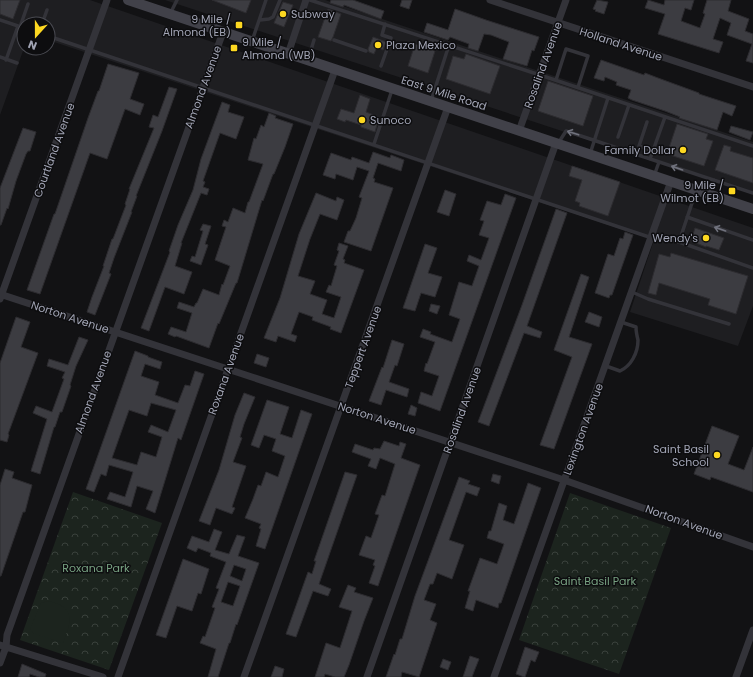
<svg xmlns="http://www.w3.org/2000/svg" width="753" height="677" font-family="Poppins,sans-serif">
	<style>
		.built { fill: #1e1e21 }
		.forest { fill: url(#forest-crowns) }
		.pitch { fill: #1c241e }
		.building { fill: #3c3c41; stroke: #2d2c30; fill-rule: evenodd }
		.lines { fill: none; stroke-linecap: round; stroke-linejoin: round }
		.service { stroke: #333339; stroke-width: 3.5 }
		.minor { stroke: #333339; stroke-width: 7 }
		.secondary { stroke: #414149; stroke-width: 10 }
		.oneway { stroke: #70727d }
		.poi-dot { fill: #fdd821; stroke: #0d0d0f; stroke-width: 1.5 }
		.labels { text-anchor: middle; stroke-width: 3; stroke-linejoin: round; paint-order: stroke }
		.poi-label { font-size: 11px; fill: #a2a5b5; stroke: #0d0d0f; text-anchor: end }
		.street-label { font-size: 11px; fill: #a2a5b5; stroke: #0d0d0f }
		.park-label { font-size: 11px; fill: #78a282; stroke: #0d0d0f }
	</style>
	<defs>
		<pattern id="forest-crowns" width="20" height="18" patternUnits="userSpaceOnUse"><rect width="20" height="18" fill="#1c241e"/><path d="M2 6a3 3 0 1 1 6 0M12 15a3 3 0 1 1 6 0" fill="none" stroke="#3a413c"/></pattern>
	</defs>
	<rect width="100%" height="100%" fill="#121214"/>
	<path class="built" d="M0,0H90L753,228V306L738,346L630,312L654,240L48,40V24H24V48L0,115Z
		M165,0H325L753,142V194Z"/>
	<path class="forest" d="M73,492L162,523L109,670L20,640Z
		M570,493L671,528L619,674L519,640Z"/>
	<path class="pitch" d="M48,601C77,607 71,622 63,643L33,633L30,629L41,603Z"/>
	<path class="building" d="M0,0H20L13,19L0,14Z
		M212,0H251L246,13Z
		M331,0H353L384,11L381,19L344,5L343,7L330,3Z
		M402,0H412L409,9L400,6Z
		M597,0L608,2L604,14L595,11L596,10L593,9Z
		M648,0L664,5L665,0H694L691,10L685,8L681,21L700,28L705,14L703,13L707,0H731L728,11L749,19L745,31L753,34V63L746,61L752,44L727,35L731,23L720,18L713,39L723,42L719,53L658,34L665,14L645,8Z
		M283,2L293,5L284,27L274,23Z
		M328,9L341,14L333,37L331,41L318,37Z
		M455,9L486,20L539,37L534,51L532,50L527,66L503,59L509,42L491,35L484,34L478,51L468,48L469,44L450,37L448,40L424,32L427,23L448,30Z
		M373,37L386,42L383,50L377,47L374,54L369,52L368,49Z
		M415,44L435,51L428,73L408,66Z
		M466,54L500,66L490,94L446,79L453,56L464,59Z
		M601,60L644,75L645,73L658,78L699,93V94L736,106L732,116L723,112L717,130L679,118L680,117L665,111L632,100L628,98L631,90L616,85L617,82L605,77L604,81L594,78Z
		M108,64L139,73L130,99L144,104L140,115L125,109L107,159L90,153L40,294L27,290L54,214H55L88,118L98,91H99Z
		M548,81L593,96L583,126L538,111Z
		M169,87L177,89L162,131L136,196H137L131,212H132L114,258L109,273L111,274L95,315L87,312L92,297L104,266H103L112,239H113L126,205L125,204L130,189H129L154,128L149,127L153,115L158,117Z
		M360,95L370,99L366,112L379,117L375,132L361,127V125L346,120L345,122L337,119L341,109L354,113Z
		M222,102L230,105L228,112L244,117L236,139L220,133L203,181L205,182L203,187L209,189L207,195L201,193L181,243H182L175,266L192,272L184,294L165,287L149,331L141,328L170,252L169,251L178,225L193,190L201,159Z
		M269,113L276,116L275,118L293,124L285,147L274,174H273L263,201L262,200L237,283H236L219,324L218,323L209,348L176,336L175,337L168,334L171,327L186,332L192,313L177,308L179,302L194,307L196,303H197L203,289L219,295L222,284L223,285L230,266L215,260L226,227L222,226L224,220L228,222L233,208L245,213L248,202H249L263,164L248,160L254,138L256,139L261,125L264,127Z
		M677,124L708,134L706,139L713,141L704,166L667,154Z
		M731,126L753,132L750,140L729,132Z
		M23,128L36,132L30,151H28L26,154L16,181L8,209L7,208L1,225H0V188Z
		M724,145L731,147L730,151L753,158V183L715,170Z
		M373,152L390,158L391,155L404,160L401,171L378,163L373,178L375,179L374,182L393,188L371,251L344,242L348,231H350L356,218L362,198L359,197L369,171L357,167L353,180L336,174L335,179L323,175L331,153L351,160L352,157L369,163Z
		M572,166L620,182L608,216L579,206L580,203L575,201L582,180L569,176Z
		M445,190L456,194L449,216L437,212Z
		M316,193L336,201L337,197L344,200L337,220L320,214L310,239L298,276L315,281L310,294L327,300L322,314L334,318L341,297L326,292L329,285L331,286L337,266L334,265L339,251L337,250L339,243L348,246L343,259L345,260L344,263L364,270L341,333L330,329L331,327L312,320L313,317L299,312L291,334L297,336L295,342L278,336L276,342L264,338L280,298L299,234Z
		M505,194L516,198L440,411L418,403L421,392L432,396L439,376L424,371L426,363L427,364L435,342L420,337L423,329L431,332L430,334L452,342L460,319L449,315L459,282L472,286L479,266L467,261L469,255L481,260L489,238L479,235L484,221L480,220L487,201L501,205Z
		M556,209L567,213L527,326L542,332L540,338L524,333L489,426L478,422L522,305Z
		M203,224L211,226L205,244L208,245L201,265L190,261L192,256L195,257L203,231L200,230Z
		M695,228L724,238L719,250L706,246V247L691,241Z
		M625,232L633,235L612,295H610L609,298L595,293L608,254L614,256L620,238L623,239Z
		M425,244L437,248L428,273L442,277L435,297L421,293L415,311L403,308Z
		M671,253L748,276L736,314L708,305L710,299L659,283L656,295L648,293L659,254L670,257Z
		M581,274L589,277L569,337L592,344L554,449L540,445L572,357L554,350Z
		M431,304L440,306L437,314L429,311Z
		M589,312L602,317L599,327L585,322Z
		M16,317L30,322L21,347L38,353L8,434L9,435L7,442L0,440V363Z
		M79,337L88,340L76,366L70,385L71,386L62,412H60L55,427H54L40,474L31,471L47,419L33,413L36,406L52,412L64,379L62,378L65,372L47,366L49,359L68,365Z
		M392,340L404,344L397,366L395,365L389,382L409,389L407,397L386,390L381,405L369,401L382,367L383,368Z
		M135,351L148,356V357L162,362L160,369L145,364L141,376L159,382L155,395L178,403L185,385L190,386L195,371L204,374L181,440L178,438L155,513L146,509L153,491L137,486L131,507L107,499L110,492L125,497L133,472L109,465L106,476L101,474L94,492L86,489ZM151,403L176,410L168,432L151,425L148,432L162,437L156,457L141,452L137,465L112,458L129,410L147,416Z
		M257,354L269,358L266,367L254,363Z
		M244,393L255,397L244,424L240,437L242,438L233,462L246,466L232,507L235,508L232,514L216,508L210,525L199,521L219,470L235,415Z
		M267,400L289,407L280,434L292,438L301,410L312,414L265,549L256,546L261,529L259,528L261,524L245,518L253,499L258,485L261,486L266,472L278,477L285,456L272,451L276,439L264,435L259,448L251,445Z
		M411,405L417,408L415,416L408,414Z
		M712,426L739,436L728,464L744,470L753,447V492L711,477L710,480L694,474Z
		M384,441L399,446L400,442L406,444L401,458L420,465L378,586L369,583L375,566L373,565L375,560L359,555L366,536L371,538L379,515L375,514L382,495L385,496L395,464L380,458L376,469L368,466L371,459L352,452L355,444L373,450L374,448L380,449Z
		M5,469L14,472L12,478L32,485L25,512H23L1,576H0V485Z
		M345,472L357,475L319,584L331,589L328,596L313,591L296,637L286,634L308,572L312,574L316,561H314Z
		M493,474L501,476L499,484L491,481Z
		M459,477L470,481L468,484L480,488L477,496L466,492L449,540L464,545L452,579L437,573L433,584H430L424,600L436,604L430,620L437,623L419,677L402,672L401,677H386L394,654L395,655L400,639H402L415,596Z
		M528,483L541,488L501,603H499L498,608L476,600L473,611L465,608L470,591H468L480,558L497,564L504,544L487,538L489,531H491L499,503L507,506L503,520L514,524Z
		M214,529L222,532L215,550L229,554L237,535L245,537L238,556L259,563L237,625L236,624L230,643H229L218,677H208L216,649L200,643L203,636L205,637L215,608L212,607L219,589L216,588L226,562L210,556L211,553L198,548L196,552L187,548L192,536L209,542ZM234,565L246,569L242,581L230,576ZM228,582L240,586L233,606L221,602Z
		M183,559L209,569L201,594L198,593L192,611L177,606L166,638L156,635Z
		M348,585L356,588L354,592L373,598L364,621L349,665L344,677H335L325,674L324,677H315L326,643L340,648L352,611L339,607Z
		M525,647L539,652L535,662L531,660L525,677H524L516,674Z
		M470,656L479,659L475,669L472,677H463Z
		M443,659L451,662L448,670L440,667Z
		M22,664L46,674L45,677H39L30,674L29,677H18Z
		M275,666L284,669L282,677H271Z"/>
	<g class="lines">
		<path class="service" d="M310,0L540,75L753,146
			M171,12L177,0
			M0,20L24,28
			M260,20L269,19L273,17L280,0
			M42,24L47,10
			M20,27L28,4
			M48,36L652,238
			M334,40L366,51
			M252,41L266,0
			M0,57L17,63
			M6,60L18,26
			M308,60L314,40
			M381,66L391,38L382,35L385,24
			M556,80L566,49L588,56L578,87
			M431,101L449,45
			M647,122L639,146L653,151
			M618,137L629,105
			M559,142L566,131L753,193
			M374,144L392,90
			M590,154L608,98
			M650,159L665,117
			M654,176L659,162
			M696,191L679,242L753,268
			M710,193L714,180
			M687,217L753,240
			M653,233L679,242
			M632,292L648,299L729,324
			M606,366L620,371C631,366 638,353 638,340C637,336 636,331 636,327L621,322"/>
		<path class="minor" d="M490,0L753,87
			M288,54L306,0
			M519,131L566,0
			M0,294L564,480L753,547
			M0,299L107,0
			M0,645L103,677
			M0,663L6,647L7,635L223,32
			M118,677L335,70
			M244,677L448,107
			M367,677L556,143
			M494,677L671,181
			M736,677L753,630"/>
		<path class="secondary" d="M128,0L753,209"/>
	</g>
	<defs><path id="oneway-shaft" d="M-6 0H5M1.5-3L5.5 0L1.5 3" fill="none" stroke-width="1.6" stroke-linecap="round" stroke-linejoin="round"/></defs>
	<g class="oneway">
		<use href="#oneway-shaft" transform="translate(573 133) rotate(-162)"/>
		<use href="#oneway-shaft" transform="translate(677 168) rotate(-161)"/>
		<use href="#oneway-shaft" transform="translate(720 229) rotate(-161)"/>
	</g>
	<g class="poi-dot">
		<circle cx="283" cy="14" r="4"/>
		<rect x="235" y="21" width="8" height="8" rx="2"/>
		<circle cx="378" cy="45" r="4"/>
		<rect x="230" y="44" width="8" height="8" rx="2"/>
		<circle cx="362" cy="120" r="4"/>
		<circle cx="683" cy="150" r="4"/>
		<rect x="728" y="187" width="8" height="8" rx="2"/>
		<circle cx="706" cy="238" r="4"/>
		<circle cx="717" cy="455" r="4"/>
	</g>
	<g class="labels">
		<g class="poi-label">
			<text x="291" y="18" text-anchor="start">Subway</text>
			<text x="231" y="23">9 Mile /<tspan x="231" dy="13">Almond (EB)</tspan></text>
			<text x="242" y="46" text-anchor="start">9 Mile /<tspan x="242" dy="13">Almond (WB)</tspan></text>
			<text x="386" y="49" text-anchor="start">Plaza Mexico</text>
			<text x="370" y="124" text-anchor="start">Sunoco</text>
			<text x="675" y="154">Family Dollar</text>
			<text x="724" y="189">9 Mile /<tspan x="724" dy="13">Wilmot (EB)</tspan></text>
			<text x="698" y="242">Wendy's</text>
			<text x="709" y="453">Saint Basil<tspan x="709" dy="13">School</tspan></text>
		</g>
		<g class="street-label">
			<text transform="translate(621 44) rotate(18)" y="4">Holland Avenue</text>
			<text transform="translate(543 65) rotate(-70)" y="4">Rosalind Avenue</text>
			<text transform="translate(203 87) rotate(-70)" y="4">Almond Avenue</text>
			<text transform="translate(444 93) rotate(18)" y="4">East 9 Mile Road</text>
			<text transform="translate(54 150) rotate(-70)" y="4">Courtland Avenue</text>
			<text transform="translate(70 317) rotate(18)" y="4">Norton Avenue</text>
			<text transform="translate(363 347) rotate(-70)" y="4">Teppert Avenue</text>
			<text transform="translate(226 374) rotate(-70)" y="4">Roxana Avenue</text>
			<text transform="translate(93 392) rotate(-70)" y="4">Almond Avenue</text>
			<text transform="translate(462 410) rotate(-70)" y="4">Rosalind Avenue</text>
			<text transform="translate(377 418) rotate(18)" y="4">Norton Avenue</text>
			<text transform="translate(583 429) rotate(-70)" y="4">Lexington Avenue</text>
			<text transform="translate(684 522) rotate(20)" y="4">Norton Avenue</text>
		</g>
		<g class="park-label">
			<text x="96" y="572">Roxana Park</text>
			<text x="595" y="585">Saint Basil Park</text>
		</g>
	</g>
	<g transform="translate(36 36) rotate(201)"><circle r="19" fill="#0d0d0f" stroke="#494a51"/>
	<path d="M0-3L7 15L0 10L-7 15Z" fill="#fdd821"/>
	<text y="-6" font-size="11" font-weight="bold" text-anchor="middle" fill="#a2a5b5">N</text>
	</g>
</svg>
